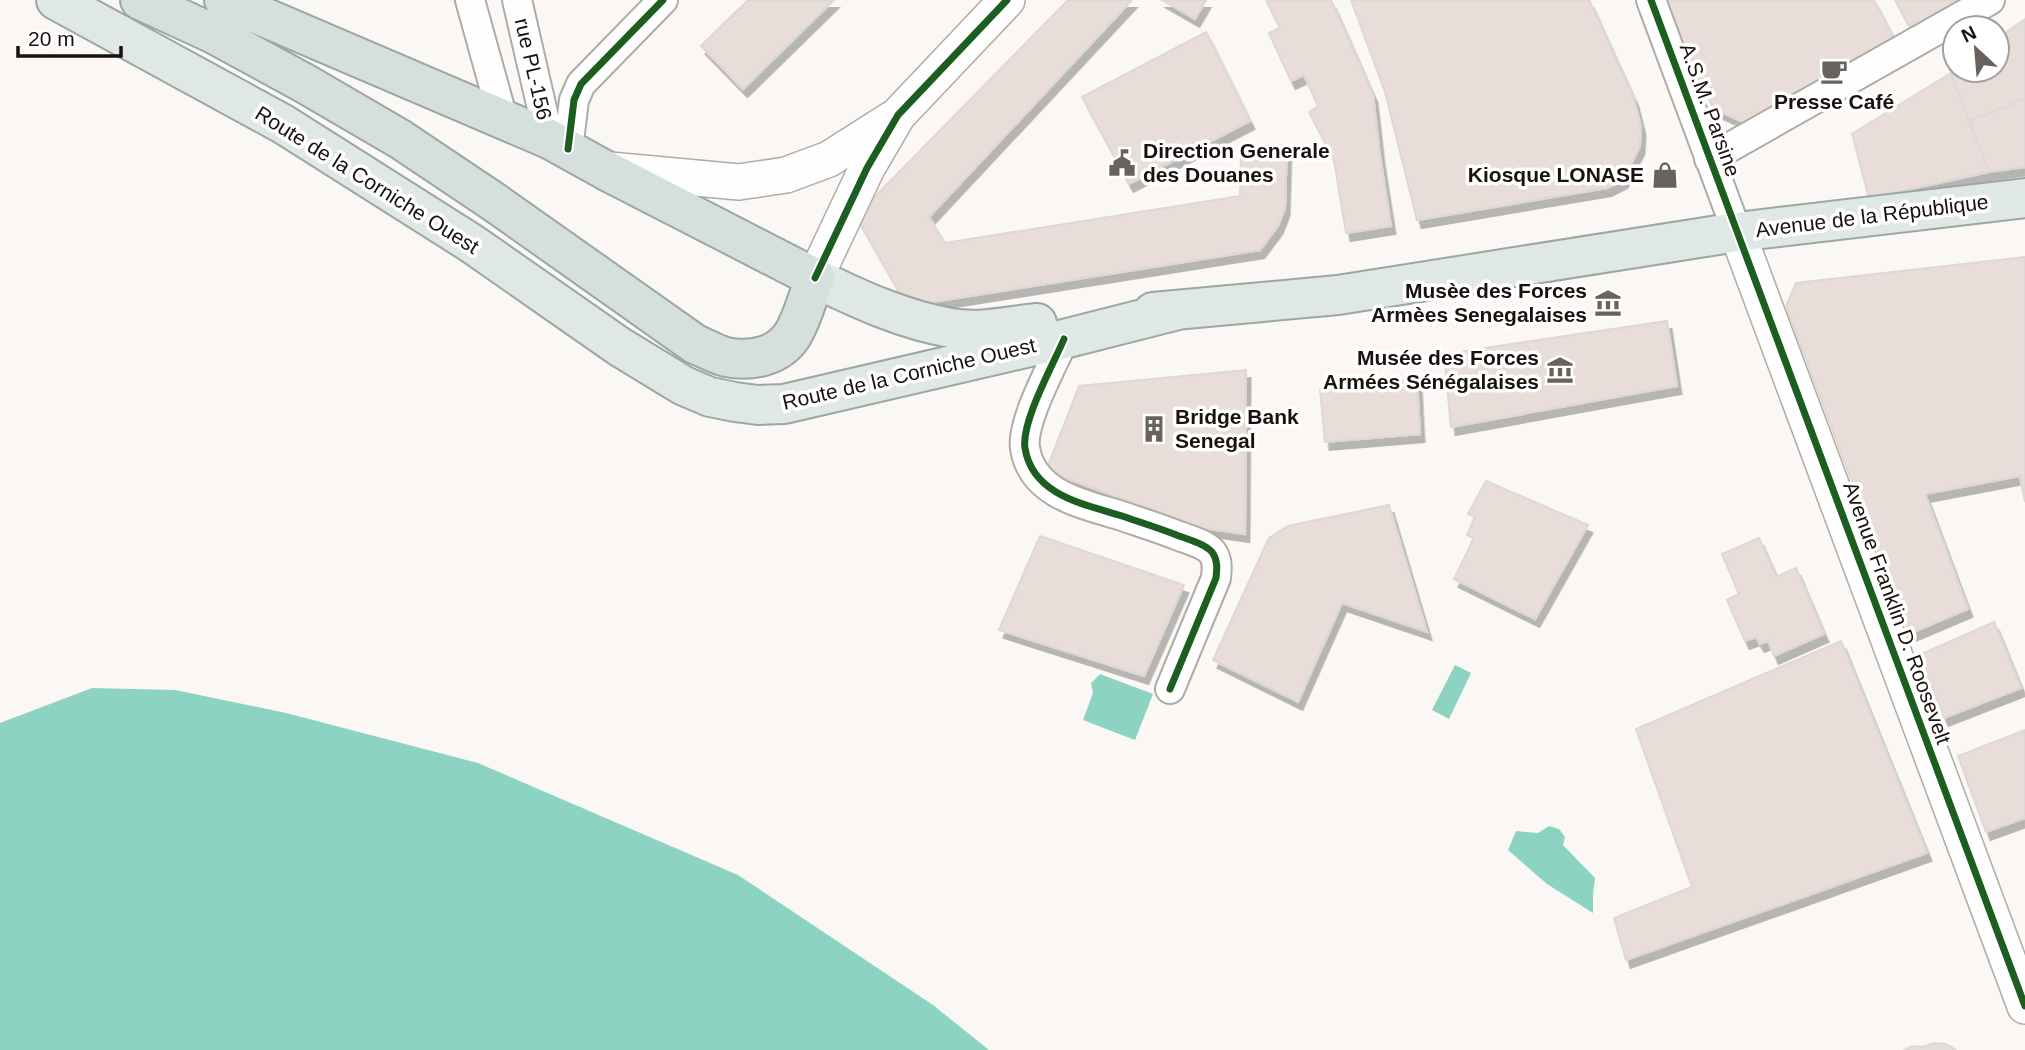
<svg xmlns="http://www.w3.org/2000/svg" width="2025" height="1050" font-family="Arial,sans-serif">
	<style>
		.water { fill: #8cd3c2 }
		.building { fill: #e8ddd9; stroke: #ded8d5; stroke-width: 2; filter: url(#shadow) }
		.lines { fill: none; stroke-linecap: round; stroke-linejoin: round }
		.minor-casing { stroke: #b1aba7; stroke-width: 32 }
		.tertiary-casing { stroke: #b1aba7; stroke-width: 38 }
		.primary-casing { stroke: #9aa7a2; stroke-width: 42 }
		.trunk-casing { stroke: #9aa7a2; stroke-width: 42 }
		.minor { stroke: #fefefe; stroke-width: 28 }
		.tertiary { stroke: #fefefe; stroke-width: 35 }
		.primary { stroke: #e0e8e6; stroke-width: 38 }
		.trunk { stroke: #d5e0de; stroke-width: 38 }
		.cycleway-casing { stroke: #fff; stroke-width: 11 }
		.cycleway { stroke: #1b5e20; stroke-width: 7 }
		.labels { text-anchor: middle; stroke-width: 7; stroke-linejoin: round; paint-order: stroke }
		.street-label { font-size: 21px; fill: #1a100d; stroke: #fff }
		.poi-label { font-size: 21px; font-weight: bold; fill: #1a100d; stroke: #fff; text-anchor: end }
	</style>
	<defs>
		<filter id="shadow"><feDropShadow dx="4.5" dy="8" stdDeviation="0" flood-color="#0004"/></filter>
	</defs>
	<rect width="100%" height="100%" fill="#faf7f5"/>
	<path class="water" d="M1455,665L1471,673L1449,719L1432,710Z
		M1100,674L1153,694L1135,740L1083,720L1093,693L1091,683Z
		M92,688L175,690L286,713L478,763L738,875L933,1005L989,1050H0V723Z
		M1549,826L1559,829L1565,837L1563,845L1595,878L1593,894V913L1547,884L1508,850L1516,831L1538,833Z"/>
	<path class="building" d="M748,0H834L743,89L701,46Z
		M1068,0H1132L929,217L945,243L1240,196L1241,152L1287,145L1285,208L1278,226L1260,250L907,306L856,216Z
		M1162,0H1206L1195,19Z
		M1266,0H1331L1373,95L1380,156L1391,226L1346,233L1334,160L1309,112L1318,106L1304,75L1291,81L1269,33L1280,28Z
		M1351,0H1589L1634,99L1641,127L1640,146L1623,180L1607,188L1417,220L1385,92Z
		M1659,0H1874L1894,38L1745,123L1714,109Z
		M1895,0H1965L1911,30Z
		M2025,19V99L1969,121L1951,73L1955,70H1997V39Z
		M1206,32L1250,121L1129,184L1082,97Z
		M1951,73L1989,172L1869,198L1852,134Z
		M2025,99V167L1989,172L1969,121Z
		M2025,257V502L2020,476L1925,494L1968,609L1909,634L1786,306L1796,283Z
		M1667,321L1677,386L1451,427L1444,354Z
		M1246,370L1245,534L1202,528L1046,471L1079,386Z
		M1417,379L1420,434L1325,442L1320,390Z
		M1486,481L1588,525L1535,619L1454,579L1474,538L1467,535L1475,517L1468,514Z
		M1389,505L1427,632L1342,603L1298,702L1213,660L1269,538L1288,526Z
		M1040,536L1184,585L1144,676L999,630Z
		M1759,538L1776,577L1796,568L1824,634L1774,656L1768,641L1760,644L1756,637L1745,641L1727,600L1739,594L1722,554Z
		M1994,622L2021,688L1944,718L1919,655Z
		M1841,641L1927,853L1626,960L1614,918L1692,887L1636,729Z
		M2025,730V818L1986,832L1958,756Z
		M1933,1043L1946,1044L1956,1050H1905L1912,1046L1923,1047Z"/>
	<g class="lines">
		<defs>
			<path id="minor" d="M470,0L503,119
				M517,0L549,139
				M1651,0L1737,232
				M568,149L574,100L581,84L663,0
				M1709,159L1990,0
				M1064,339C1053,365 1021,422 1025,448C1032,494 1082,504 1119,515C1139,522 1159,528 1179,536C1190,540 1205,544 1212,552C1218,560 1217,569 1216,578L1170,689"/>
			<path id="tertiary" d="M610,170L739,182L786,175L829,159L892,119
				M1737,232L2025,1006
				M815,278L867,168L898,115L1007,0"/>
			<path id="primary" d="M56,0L283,124L471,243L620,347L684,386L710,397L735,402L758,405L784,404L1064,339L1178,310
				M815,278C858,299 904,320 951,328C979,333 1009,326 1037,323
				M1153,312L1338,295L1737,232L2025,198"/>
			<path id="trunk" d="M140,0L214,34L304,83L400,139L494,202L695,344C705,348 715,354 726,357C750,362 779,357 793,334C803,317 808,296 815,278L605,170L549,139L224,0"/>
		</defs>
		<use href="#minor" class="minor-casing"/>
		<use href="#tertiary" class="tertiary-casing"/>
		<use href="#primary" class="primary-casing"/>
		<use href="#trunk" class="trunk-casing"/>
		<use href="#minor" class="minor"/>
		<use href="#tertiary" class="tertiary"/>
		<use href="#primary" class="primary"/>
		<use href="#trunk" class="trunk"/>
		<defs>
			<path id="cycleway" d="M1651,0L2025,1006
				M568,149L574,100L581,84L663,0
				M815,278L867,168L898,115L1007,0
				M1064,339C1053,365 1021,422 1025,448C1032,494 1082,504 1119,515C1139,522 1159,528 1179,536C1190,540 1205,544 1212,552C1218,560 1217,569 1216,578L1170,689"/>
		</defs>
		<use href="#cycleway" class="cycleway-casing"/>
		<use href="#cycleway" class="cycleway"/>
	</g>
	<defs>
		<symbol id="cafe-bare" viewBox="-9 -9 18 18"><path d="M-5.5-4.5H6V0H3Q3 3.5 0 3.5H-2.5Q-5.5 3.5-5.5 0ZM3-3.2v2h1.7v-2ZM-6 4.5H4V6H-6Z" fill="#68615e" stroke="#fff" stroke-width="2.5" paint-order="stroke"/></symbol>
		<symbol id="civic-bare" viewBox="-9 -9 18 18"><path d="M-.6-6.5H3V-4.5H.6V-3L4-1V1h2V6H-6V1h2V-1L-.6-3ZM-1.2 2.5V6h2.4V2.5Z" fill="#68615e" stroke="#fff" stroke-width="2.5" paint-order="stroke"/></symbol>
		<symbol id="shop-bare" viewBox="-9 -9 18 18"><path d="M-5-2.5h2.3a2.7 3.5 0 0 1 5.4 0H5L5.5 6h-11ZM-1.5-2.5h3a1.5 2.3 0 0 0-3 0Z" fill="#68615e" stroke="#fff" stroke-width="2.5" paint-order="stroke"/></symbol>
		<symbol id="museum-bare" viewBox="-9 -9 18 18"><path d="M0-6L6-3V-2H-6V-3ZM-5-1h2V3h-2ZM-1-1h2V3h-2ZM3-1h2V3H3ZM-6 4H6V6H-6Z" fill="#68615e" stroke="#fff" stroke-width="2.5" paint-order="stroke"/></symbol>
		<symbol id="building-bare" viewBox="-9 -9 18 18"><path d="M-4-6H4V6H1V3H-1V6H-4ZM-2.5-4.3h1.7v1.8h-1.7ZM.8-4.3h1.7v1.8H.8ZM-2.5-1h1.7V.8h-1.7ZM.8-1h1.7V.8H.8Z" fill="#68615e" stroke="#fff" stroke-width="2.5" paint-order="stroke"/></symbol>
	</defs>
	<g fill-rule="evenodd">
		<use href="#cafe-bare" x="1815" y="52" width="38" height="38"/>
		<use href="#civic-bare" x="1103" y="144" width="38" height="38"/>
		<use href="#shop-bare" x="1646" y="156" width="38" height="38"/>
		<use href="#museum-bare" x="1589" y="284" width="38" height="38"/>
		<use href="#museum-bare" x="1541" y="351" width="38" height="38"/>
		<use href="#building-bare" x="1135" y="410" width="38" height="38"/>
	</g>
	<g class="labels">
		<g class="street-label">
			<text transform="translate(533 69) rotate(77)" y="7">rue PL-156</text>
			<text transform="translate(1710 110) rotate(70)" y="7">A.S.M. Parsine</text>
			<text transform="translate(367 180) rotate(32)" y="7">Route de la Corniche Ouest</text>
			<text transform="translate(1872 216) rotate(-7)" y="7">Avenue de la République</text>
			<text transform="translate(909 374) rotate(-13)" y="7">Route de la Corniche Ouest</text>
			<text transform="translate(1897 613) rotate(70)" y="7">Avenue Franklin D. Roosevelt</text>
		</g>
		<g class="poi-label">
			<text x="1834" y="109" text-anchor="middle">Presse Café</text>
			<text x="1143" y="158" text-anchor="start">Direction Generale<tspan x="1143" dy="24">des Douanes</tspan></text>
			<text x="1644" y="182">Kiosque LONASE</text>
			<text x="1587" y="298">Musèe des Forces<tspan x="1587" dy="24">Armèes Senegalaises</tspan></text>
			<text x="1539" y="365">Musée des Forces<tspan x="1539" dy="24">Armées Sénégalaises</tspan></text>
			<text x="1175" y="424" text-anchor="start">Bridge Bank<tspan x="1175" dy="24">Senegal</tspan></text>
		</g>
	</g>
	<g transform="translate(1976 49) rotate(334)"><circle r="33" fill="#ffffff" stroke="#a39f9e" stroke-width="2"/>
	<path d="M0-5L12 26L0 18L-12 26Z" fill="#68615e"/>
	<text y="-10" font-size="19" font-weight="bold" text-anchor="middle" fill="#1a100d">N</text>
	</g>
	<path d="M18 46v10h103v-10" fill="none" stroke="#1a100d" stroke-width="3.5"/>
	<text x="28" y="46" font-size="21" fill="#1a100d" stroke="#ffffff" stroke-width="5" paint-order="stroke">20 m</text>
</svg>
